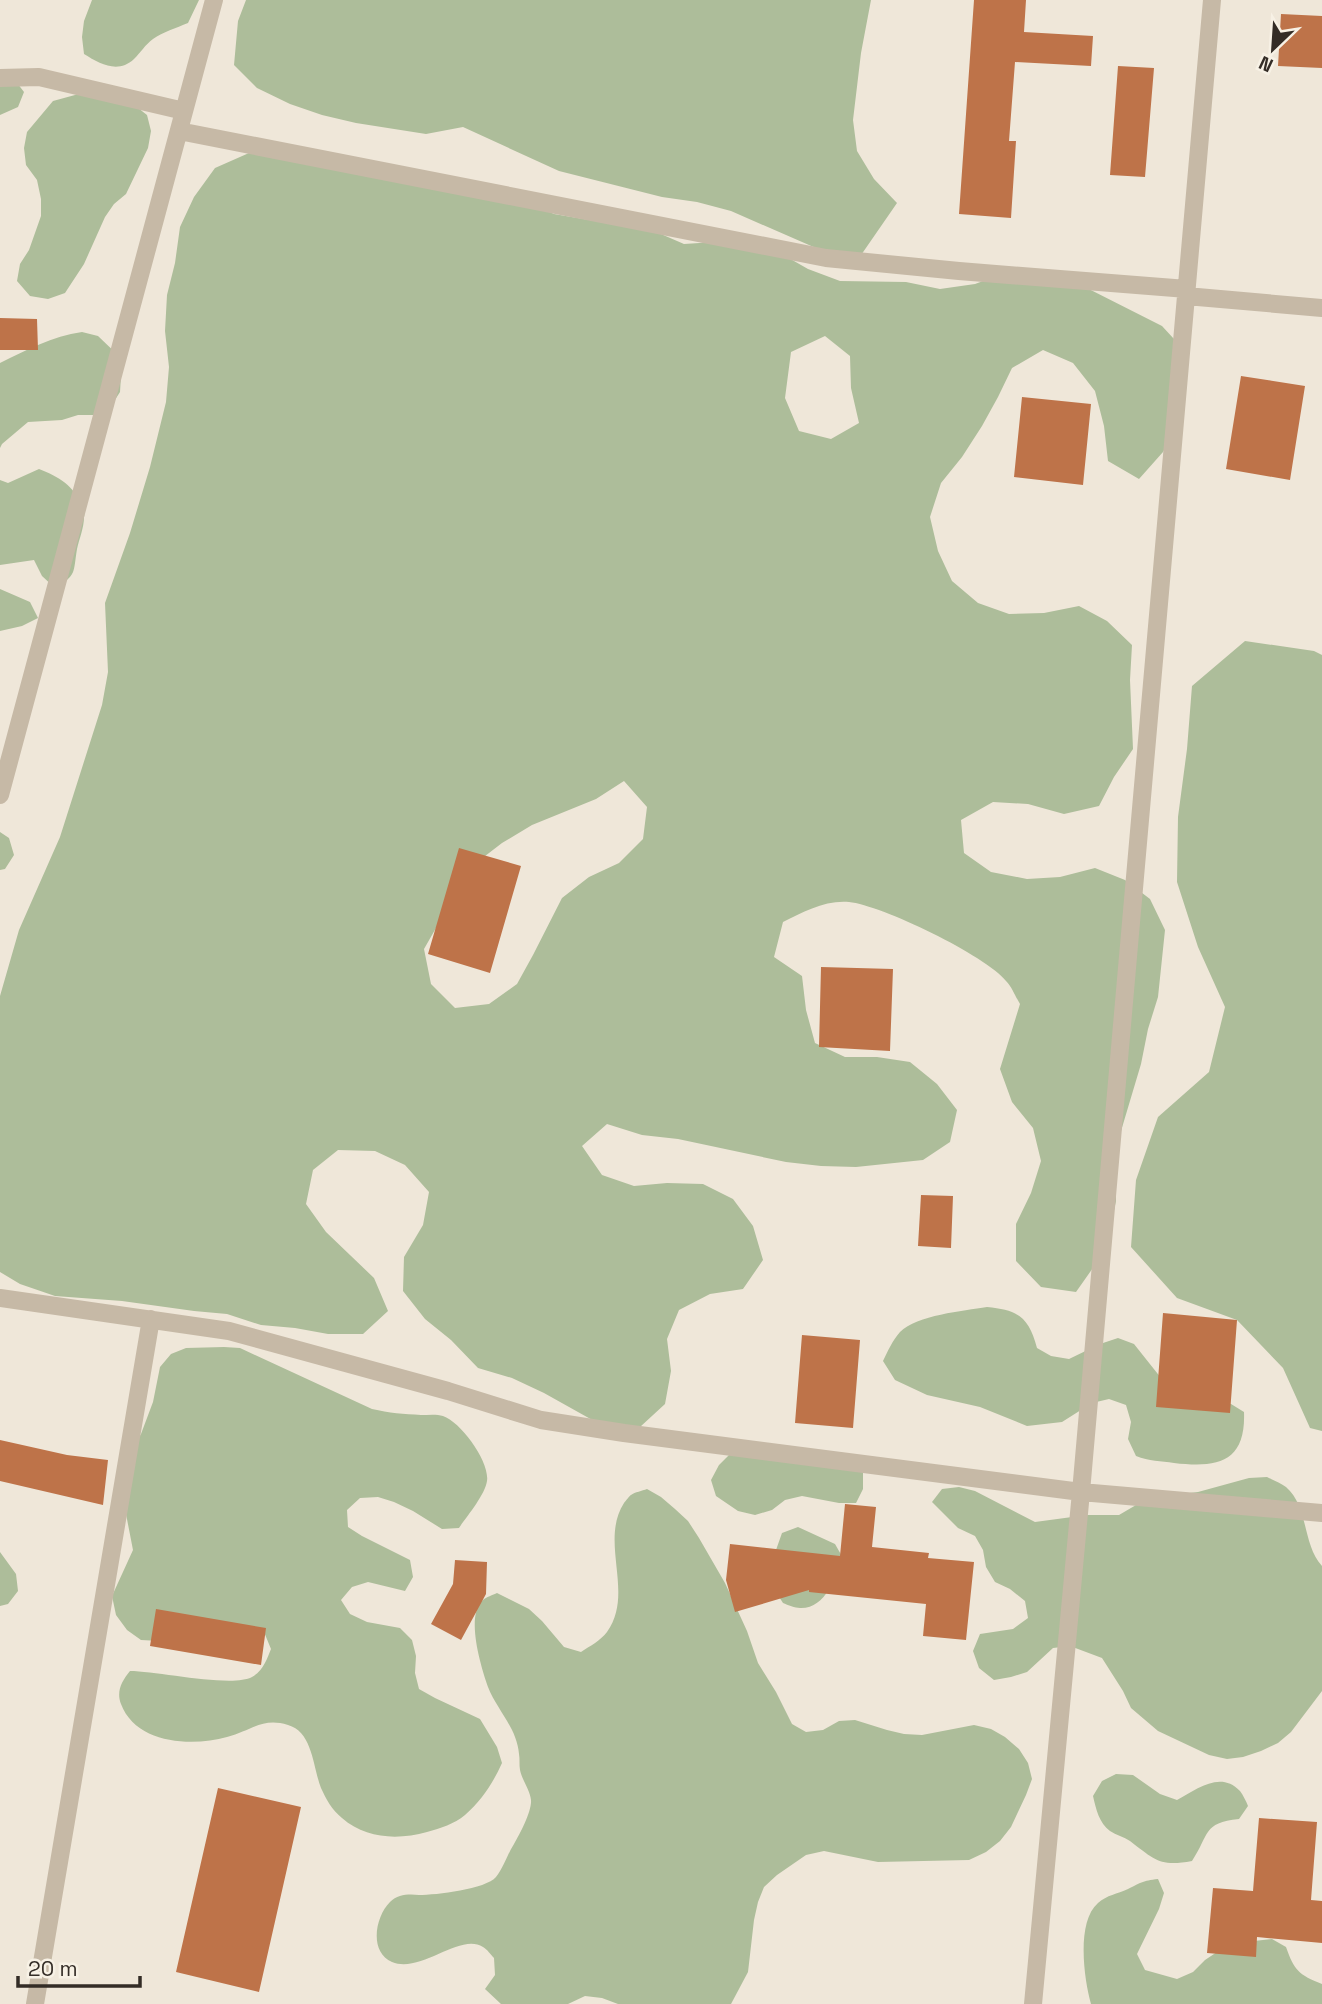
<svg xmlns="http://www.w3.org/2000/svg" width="1322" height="2004" font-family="'Space Grotesk',sans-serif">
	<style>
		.green { fill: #adbd9a; fill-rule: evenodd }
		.building { fill: #be7349 }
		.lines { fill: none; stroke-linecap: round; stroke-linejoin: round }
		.street { stroke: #c6b9a6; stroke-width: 18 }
	</style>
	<rect width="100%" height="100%" fill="#efe7d9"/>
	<path class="green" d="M92,0H199L188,23C176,28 163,32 153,39C145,45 141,52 134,59C118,74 100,64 84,54L82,37L84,21Z
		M246,0H871L861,53L853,120L857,151L874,179L897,203L859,258L825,252L731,211L697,202L662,197L559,171L463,127L426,134L356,123L322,115L290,104L257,88L234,65L238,21Z
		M0,72L14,79L24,92L18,107L0,115Z
		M86,92L133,104L147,115L151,131L148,148L126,194L114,204L105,217L84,264L65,293L48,299L30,296L17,281L20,264L29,250L41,216V199L37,180L26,165L24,148L27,132L53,101Z
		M249,153L522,199L554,214L654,231L684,244L715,242L780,253L808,269L840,281L906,282L940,289L975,284L1005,273L1071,280L1162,326L1186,352L1179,422L1163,452L1139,479L1108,461L1104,426L1095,391L1073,363L1043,350L1012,368L998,397L982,426L962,457L941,483L930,517L938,551L952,581L978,603L1009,614L1044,613L1079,606L1107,621L1132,645L1130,680L1133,749L1114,777L1099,806L1064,814L1028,804L993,802L961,820L964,853L991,872L1027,879L1060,877L1095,868L1125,880L1150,899L1165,930L1158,997L1148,1029L1141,1064L1121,1131L1115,1168L1116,1201L1109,1233L1095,1265L1076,1292L1041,1287L1016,1261V1224L1031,1193L1041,1161L1033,1128L1012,1102L1000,1069L1020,1004C1015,996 1012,987 1006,981C987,956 881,905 849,902C825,900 803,912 783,922L774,957L802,976L806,1010L815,1043L845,1057H877L910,1062L937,1084L957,1110L950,1142L923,1160L856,1167L821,1166L786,1162L678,1139L642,1135L607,1124L582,1146L602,1175L634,1186L667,1183L703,1184L733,1199L753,1226L763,1260L743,1289L710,1294L679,1310L667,1339L671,1371L665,1404L640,1427L603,1426L544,1393L512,1378L478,1368L451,1340L425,1319L403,1291L404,1257L423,1225L429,1192L405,1165L375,1151L338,1150L313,1170L306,1204L326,1232L374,1278L388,1311L363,1334H328L295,1328L261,1325L227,1314L194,1311L122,1301L55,1296L20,1284L0,1272V996L19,930L60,837L102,705L108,672L105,603L130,533L150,467L166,402L169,367L165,331L167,295L175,263L180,227L194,197L215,168ZM825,336L850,356L851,388L859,423L831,439L799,431L785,398L791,352ZM624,781L647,807L643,839L619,863L589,877L562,898L533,955L517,984L489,1004L455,1008L431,984L424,949L440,921L476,863L502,843L532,825L596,799Z
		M82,332L98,336L122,359L120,392L111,406L97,415H78L62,420L28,422L2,444L0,448V363C27,350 52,336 82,332Z
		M39,469C59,477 74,485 82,507C83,510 85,514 84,517C84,528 79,539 77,549C73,573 77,575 55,588L42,576L34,560L0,565V480L8,483Z
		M0,589L30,602L38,618L22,626L0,631Z
		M1245,641L1314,651L1322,655V1431L1310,1428L1283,1368L1237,1320L1177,1298L1131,1247L1136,1180L1158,1117L1209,1072L1225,1007L1198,947L1177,882L1178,817L1187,749L1192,686Z
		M0,832L9,838L14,855L5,869L0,870Z
		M987,1307C1018,1310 1029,1317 1037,1348L1051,1356L1069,1359L1100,1344L1118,1338L1134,1344L1165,1383L1231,1404L1244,1412C1246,1463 1217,1468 1174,1463C1161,1461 1149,1461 1136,1456L1128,1439L1131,1422L1126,1405L1109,1399L1092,1403L1062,1422L1027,1426L980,1407L927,1395L895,1380L883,1361C888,1351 892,1341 900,1332C917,1315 963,1311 987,1307Z
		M224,1347L240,1348L372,1409C389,1413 404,1414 421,1415C428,1415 437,1414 443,1416C461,1422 490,1462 487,1481C485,1495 467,1516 459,1528L442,1529L413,1511L394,1502L378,1497L360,1498L347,1510L348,1527L362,1536L410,1560L413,1577L405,1591L368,1582L352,1587L341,1600L350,1614L367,1622L400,1628L412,1640L416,1656L415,1673L419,1689L435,1698L480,1719L497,1747L502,1763C493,1783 482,1800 465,1815C454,1824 441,1828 427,1832C398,1840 366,1839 342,1818C332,1810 326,1799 321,1788C313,1768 313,1732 288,1725C262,1717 251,1731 227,1737C192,1747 136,1744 121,1704C116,1691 122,1681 130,1671C157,1671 232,1688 252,1677C263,1671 267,1659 271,1649L264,1632L160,1641L141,1640L127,1630L116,1615L112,1596L133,1550L126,1514V1460L141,1434L153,1402L160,1367L171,1354L186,1348Z
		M730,1454L863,1472V1489L856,1503H839L802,1496L785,1500L772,1510L755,1515L738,1511L716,1496L711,1480L719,1465Z
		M1267,1477C1273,1480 1281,1483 1286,1487C1309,1507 1302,1544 1322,1566V1691L1291,1732L1278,1743L1261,1751L1243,1757L1227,1759L1209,1755L1158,1731L1131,1708L1123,1691L1102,1658L1070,1646L1053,1648L1027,1672L1011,1677L994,1680L979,1668L973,1651L980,1634L1013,1629L1028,1618L1025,1601L1010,1589L995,1582L986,1567L983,1550L975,1536L958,1528L932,1502L942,1489L959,1487L975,1491L1035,1522L1087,1515H1119L1148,1498L1198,1492L1249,1478Z
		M647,1489L661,1497L675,1509L688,1521L699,1538L725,1583L747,1631L758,1663L776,1692L792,1724L806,1732L823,1730L839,1721L855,1720L887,1730L904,1734L922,1735L974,1725L991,1729L1005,1737L1019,1749L1028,1763L1032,1779L1026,1795L1011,1827L1000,1841L986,1852L969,1860L878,1862L824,1851L806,1855L777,1875L764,1887L758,1902L754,1920L748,1972L731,2004H618L602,1998L585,1996L568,2004H501L485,1989L495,1975L494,1958C491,1955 487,1949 483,1947C460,1932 421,1974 392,1962C369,1952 375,1917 390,1902C398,1894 409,1894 419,1895C436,1895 486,1889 496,1877C504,1867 507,1855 514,1844C520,1834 532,1811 531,1800C530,1790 522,1780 520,1770C519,1765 520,1759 519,1754C517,1728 497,1710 488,1687C481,1667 465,1615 483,1600C486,1597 493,1595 497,1593L529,1609L542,1621L564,1647L581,1652C590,1646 600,1641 607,1632C635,1593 599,1542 624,1503C626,1501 629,1496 631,1495C635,1492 642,1491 647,1489Z
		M798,1527L835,1544L843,1558C835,1577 826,1609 800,1608C795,1608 788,1605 783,1603L774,1589L776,1550L782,1533Z
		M0,1552L16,1574L18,1591L8,1604L0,1606Z
		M1116,1774L1133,1775L1160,1794L1177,1800C1196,1790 1220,1770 1240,1791C1243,1795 1246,1801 1248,1806L1239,1819C1202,1823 1210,1834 1192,1861C1160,1867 1155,1860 1130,1841C1124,1837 1116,1835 1110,1831C1099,1823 1096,1809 1093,1796L1102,1781Z
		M1158,1879L1164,1893L1159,1909L1137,1954L1145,1970L1177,1979L1193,1972L1205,1960L1220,1950L1254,1941L1272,1939L1286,1947C1294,1970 1299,1975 1322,1984V2004H1091C1084,1979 1076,1922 1098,1903C1107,1895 1117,1894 1128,1889C1142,1882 1142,1881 1158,1879Z"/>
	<path class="building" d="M974,0H1026L1024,32L1093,36L1091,66L1015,62L1009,141H1016L1011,218L959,214Z
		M1281,14L1322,16V68L1278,66Z
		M1118,66L1154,68L1145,177L1110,175Z
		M0,318L37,319L38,350H0Z
		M1241,376L1305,386L1290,480L1226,469Z
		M1022,397L1091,404L1083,485L1014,477Z
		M459,848L521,866L490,973L428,954Z
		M821,967L893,969L890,1051L819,1047Z
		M921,1195L953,1196L951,1248L918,1246Z
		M1163,1313L1237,1320L1230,1413L1156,1407Z
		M802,1335L860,1340L853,1428L795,1423Z
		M0,1440L67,1455L108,1460L103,1505L0,1481Z
		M845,1504L876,1507L872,1547L929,1553L928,1558L974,1562L966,1640L923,1636L926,1604L809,1592V1590L735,1612L726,1580L730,1544L840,1556Z
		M455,1560L487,1562L486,1594L461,1640L431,1624L453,1584Z
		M156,1609L266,1628L261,1665L150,1646Z
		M218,1788L301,1807L259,1992L176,1972Z
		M1259,1818L1317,1822L1311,1900L1322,1901V1943L1257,1937L1256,1957L1207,1953L1213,1888L1253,1891Z"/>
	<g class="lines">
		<path class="street" d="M0,78L39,77L184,111
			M179,131L826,258L959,271L1187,289
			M1186,296L1322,308
			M0,795L214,0
			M0,1298L229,1331L448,1391L541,1420L624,1433L1081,1492L1322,1513
			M35,2004L151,1319
			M1033,2004L1081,1492L1212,0"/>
	</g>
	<g transform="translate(1273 49) rotate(205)" stroke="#f7f1e5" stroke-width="5" paint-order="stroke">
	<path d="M0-5L12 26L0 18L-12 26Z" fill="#332c26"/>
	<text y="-10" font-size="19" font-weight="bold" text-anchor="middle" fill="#332c26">N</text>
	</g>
	<path d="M18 1976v10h122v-10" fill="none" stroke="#332c26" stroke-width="3.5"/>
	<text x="28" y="1976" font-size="21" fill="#332c26" stroke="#f7f1e5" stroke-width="5" paint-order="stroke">20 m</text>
</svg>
